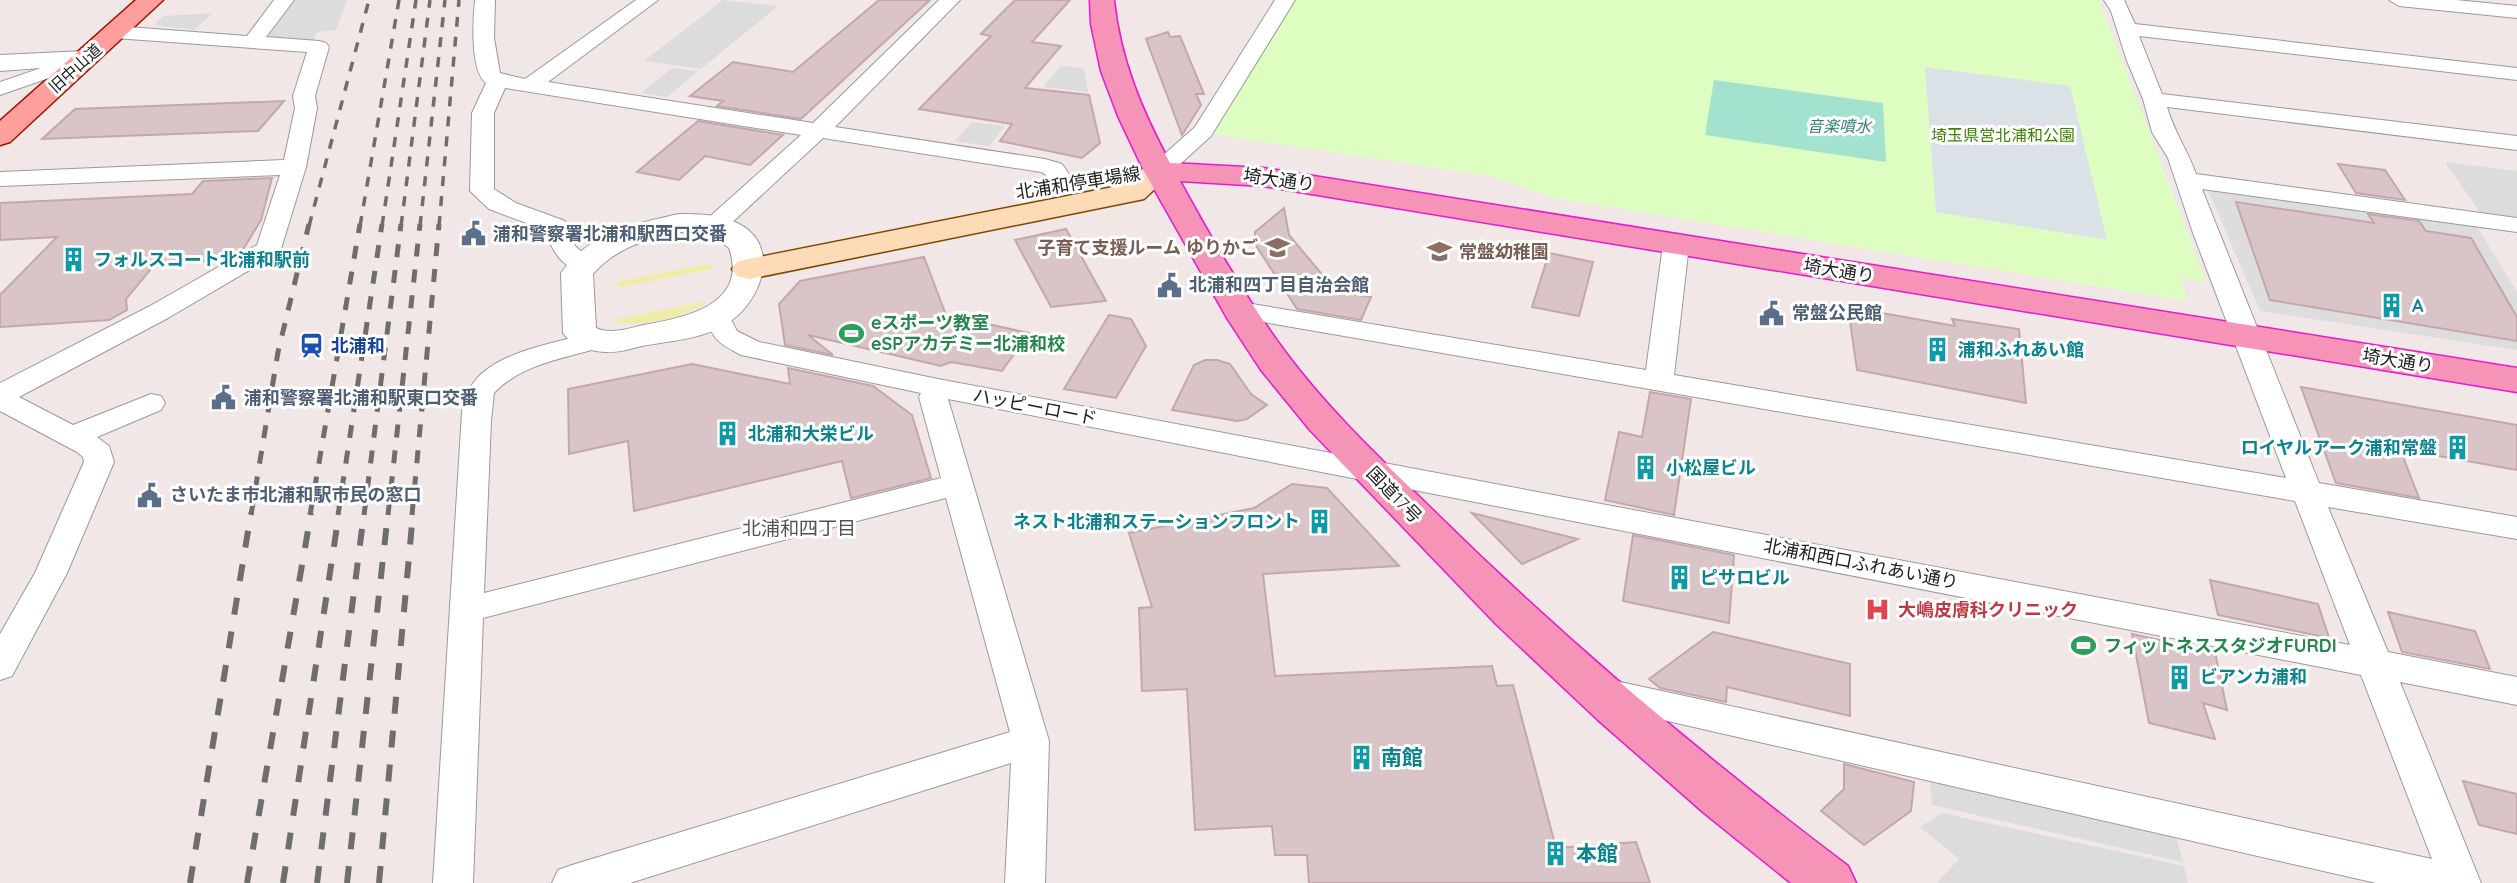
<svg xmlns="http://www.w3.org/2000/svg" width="2517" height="883" font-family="Quicksand,'Noto Sans JP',sans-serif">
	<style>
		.residential { fill: #deddde }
		.grass { fill: #efeca8 }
		.park { fill: #ddfec0 }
		.parking { fill: #dcdcdc }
		.plaza { fill: #dae1e7 }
		.water { fill: #a3e2ce }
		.building { fill: #d9c5c8; stroke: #c4a7aa; stroke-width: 2 }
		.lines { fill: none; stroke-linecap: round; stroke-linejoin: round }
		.minor-casing { stroke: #9a9a9a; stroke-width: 2 }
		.tertiary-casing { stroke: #9a9a9a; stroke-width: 2 }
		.secondary-casing { stroke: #7e4700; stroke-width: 3 }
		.primary-casing { stroke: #9c1300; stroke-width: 3 }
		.trunk-casing { stroke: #e919d2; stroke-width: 3 }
		.minor { fill: #fff; fill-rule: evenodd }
		.tertiary { fill: #fff; fill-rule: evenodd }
		.secondary { fill: #fedbb7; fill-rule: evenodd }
		.primary { fill: #ff9f9d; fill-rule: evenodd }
		.trunk { fill: #f694b8; fill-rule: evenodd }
		.rail-far2 { stroke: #6e6e6e; stroke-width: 3.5; stroke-dasharray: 10 10; stroke-linecap: butt }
		.rail-far1 { stroke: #6e6e6e; stroke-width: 5; stroke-dasharray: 13 13; stroke-linecap: butt }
		.rail { stroke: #6e6e6e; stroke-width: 6; stroke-dasharray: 17 17; stroke-linecap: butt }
		.labels { text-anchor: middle; stroke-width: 6; stroke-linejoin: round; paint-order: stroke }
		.far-street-label { font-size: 16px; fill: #202020; stroke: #fff }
		.far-water-label { font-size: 16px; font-style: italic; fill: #327e7a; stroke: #fff }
		.far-park-label { font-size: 16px; fill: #3f8304; stroke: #fff }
		.street-label { font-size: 18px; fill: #202020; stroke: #fff }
		.service-label { font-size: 18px; font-weight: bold; fill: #4e5e75; stroke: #fff; text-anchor: start }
		.education-label { font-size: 18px; font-weight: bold; fill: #785e54; stroke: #fff; text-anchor: end }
		.culture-label { font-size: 18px; font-weight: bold; fill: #0d838f; stroke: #fff; text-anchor: start }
		.leisure-label { font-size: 18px; font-weight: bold; fill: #27864d; stroke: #fff; text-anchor: start }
		.transit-label { font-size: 18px; font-weight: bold; fill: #164399; stroke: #fff; text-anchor: start }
		.health-label { font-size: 18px; font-weight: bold; fill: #be3a42; stroke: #fff; text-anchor: start }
		.neighbourhood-label { font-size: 19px; fill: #535353; stroke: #fff }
		.near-culture-label { font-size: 21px; font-weight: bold; fill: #0d838f; stroke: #fff; text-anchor: start }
	</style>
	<rect width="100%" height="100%" fill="#f1e7e6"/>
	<path class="residential" d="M2208,190L2476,225L2517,292V350L2260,311Z"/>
	<path class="grass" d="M707,264L713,266L708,270L621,287L616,285L620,281Z
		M708,301C690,316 635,330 613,320Z"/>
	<path class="park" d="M1291,0H2099L2206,282L2181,278L2187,301L1554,198L1491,176L1206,133Z"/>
	<path class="parking" d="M293,0H347L336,30L317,32L313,40L266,36Z
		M723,0L778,6L701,69L644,61Z
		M213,13L194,30L154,25L164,16Z
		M1061,66L1084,68L1088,92L1043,87Z
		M672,68L698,71L667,97L641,93Z
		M972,122L1005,126L989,146L955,141Z
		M2445,162L2517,171V217L2480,212Z
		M1930,781L2176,835L2183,862L1932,805Z
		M1942,813L2184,866L2188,883H1937L1959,859L1920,827Z"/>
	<path class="plaza" d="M1925,67L2070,86L2107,240L1936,212Z"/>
	<path class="water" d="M1714,80L1883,103L1886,162L1705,135Z"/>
	<path class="building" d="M879,0H930L801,119L717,106L723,101L690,96L733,62L793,72Z
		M1015,0H1070L1032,42L1061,46L1025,88L1089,95L1100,143L1082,158L1000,141L1012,124L919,109L991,36L981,34Z
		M1168,32L1170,37L1180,36L1204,94H1196L1201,105L1182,135L1146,39Z
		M284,101L258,131L42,139L75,109Z
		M698,121L783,135L750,165L705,156L679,180L637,172Z
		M2338,164L2385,170L2405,200L2356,193Z
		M272,178L261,220L244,248L221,260L154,265L126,299L127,310L109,320L0,327V295L57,237L0,240V203L192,194L203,181Z
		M2236,202L2374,223L2368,214L2419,221L2426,231L2471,238L2517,317V341L2270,300Z
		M1284,208L1289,235L1336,291L1371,297L1361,320L1297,309L1255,244V232Z
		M1066,229L1106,301L1051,307L1015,240Z
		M1549,253L1593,262L1579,316L1532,307Z
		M924,257L946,315L1029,333L1002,371L951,362L941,366L808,335L833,355L785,345L779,304L800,281Z
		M1848,307L1955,326L1952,319L2019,329L2026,403L1857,370Z
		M1109,315L1131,319L1146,346L1116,398L1064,389Z
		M1205,360H1217L1230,364L1251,394L1267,405L1247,419L1237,421L1172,410L1194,365Z
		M692,364L790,384L788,368L873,386L912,415L931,478L851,498L842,461L634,511L628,441L569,454L568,389Z
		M2301,387L2517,425V470L2400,449L2419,498L2336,483Z
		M1650,392L1691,399L1674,515L1605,500L1619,432L1642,437Z
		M1292,484L1327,488L1399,566L1263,574L1275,676L1492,666L1497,686L1513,685L1556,848L1636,842L1650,883H1309L1307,855H1275L1272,826L1195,830L1187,689L1142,691L1139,608L1152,607L1129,533L1254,508Z
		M1472,513L1578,539L1522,564Z
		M1633,535L1734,555L1729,623L1623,601Z
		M2210,580L2318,604L2329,638L2218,615Z
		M2388,612L2475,631L2490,669L2402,652Z
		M1713,632L1850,664V716L1727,687L1726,702L1660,688L1649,679Z
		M2132,634L2215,652L2227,710L2203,703L2215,739L2149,723Z
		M1844,764L1914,782L1911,811L1864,845L1821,811L1844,789Z
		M2463,781L2517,794V834L2479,825Z"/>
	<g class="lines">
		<defs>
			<path id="minor" d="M274,0H294L266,37L319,41L326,43L329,47L315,96L317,108L306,167L281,249L277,254L168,318L19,397L73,425L151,394L161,396L165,403L161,410L97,437L109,446L114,462L67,573L12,676L0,680V634L35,573L84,462L83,457L77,452L0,411V383L150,306L257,245L280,175L0,186V172L284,160L295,108L293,96L307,52L115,38L108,36L105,32L108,28L115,26L247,36Z
				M475,0H495L494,38L500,73L525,79L636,0H658L548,82L813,123L939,0H960L835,127L1045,159L1062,164L1075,183L1071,188H1055L1045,174L1041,172L823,138L724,230L715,232L706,230L703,225L706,220L801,135L505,88L494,113V189L516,203L565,221L575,246L597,265L593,270C567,277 552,252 545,230L489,209L470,191L472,113L486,83C470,71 473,20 475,0Z
				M1275,0H1295L1211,136L1167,176H1151L1147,171L1151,166L1195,127Z
				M2104,0H2124L2135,24L2517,68V80L2139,36L2162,94L2517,136V150L2167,107C2174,132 2188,151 2196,174L2517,218V232L2202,189L2319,483L2517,517V539L2328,507L2388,652L2517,677V705L2400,682L2481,883H2376L1602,706L1589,702L1584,692L1589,682L1602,678L2432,859L2361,675L948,399L1049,741L1045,883H1005L1011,763L630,883H552L558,870L572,865L1010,732L946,498L483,618L473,883H433L462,412C468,356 538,348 582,335L592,333L602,335L606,341L602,347C566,358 521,364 494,393L491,421L484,593L941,478L919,397L921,393L741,355C718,343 714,340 704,316L708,310L717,308L726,310L737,331L759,342L938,379L2350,645L2295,501L1240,318L1231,316L1227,310L1231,304L1240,302L1646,370L1663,245L1667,240L1676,237L1685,240L1689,245L1674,375L2286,478L2193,233L2168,158L2152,132L2143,99L2127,61L2111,11Z
				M2389,0H2456L2517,6V18L2399,6Z
				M85,53L92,55L95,59L92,63L0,95V82Z"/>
			<path id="tertiary" d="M85,51L94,54L98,59L94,64L0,71V55Z
				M679,214C698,214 719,214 737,223C778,242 765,291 737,316C712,339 674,340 642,346C630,349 618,353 605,352C589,351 572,346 563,333L561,273C589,233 634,224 679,214ZM679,232L709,233L729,248C749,305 684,318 644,325C629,328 611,335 596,328L593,274C615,248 647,239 679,232Z"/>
			<path id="secondary" d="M1159,162L1170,165L1174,171L1144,199L749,279L737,276L732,269L737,262L749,259L1123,185L1148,165Z"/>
			<path id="primary" d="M136,0H163L10,142L0,145V121Z"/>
			<path id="trunk" d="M1090,0H1114C1120,59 1142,111 1170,163L1263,168L2517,368V392L1263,186L1180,181C1212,240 1246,299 1286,353C1330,412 1385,463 1438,515C1567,642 1704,757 1848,866L1856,883H1791L1703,812L1598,720L1496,624L1310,430L1261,370L1227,318L1144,171L1118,116L1101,71L1091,24Z"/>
		</defs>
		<use href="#minor" class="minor-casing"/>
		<use href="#tertiary" class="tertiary-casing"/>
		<use href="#secondary" class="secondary-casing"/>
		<use href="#primary" class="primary-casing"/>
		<use href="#trunk" class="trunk-casing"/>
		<use href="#minor" class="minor"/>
		<use href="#tertiary" class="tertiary"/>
		<use href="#secondary" class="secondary"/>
		<use href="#primary" class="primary"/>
		<use href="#trunk" class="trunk"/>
		<path class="rail-far2" d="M309,226L369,0
			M360,226L399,0
			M382,226L416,0
			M401,226L430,0
			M420,226L445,0
			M439,226L459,0"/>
		<path class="rail-far1" d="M251,515L278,352L309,224
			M310,515L360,224
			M338,515L382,224
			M364,515L401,224
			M388,515L420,224
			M412,515L439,224"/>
		<path class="rail" d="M190,883L251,513
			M247,883L311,513
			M283,883L339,513
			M317,883L364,513
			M347,883L388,513
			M379,883L413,513"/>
	</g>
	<defs>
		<symbol id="civic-bare" viewBox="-9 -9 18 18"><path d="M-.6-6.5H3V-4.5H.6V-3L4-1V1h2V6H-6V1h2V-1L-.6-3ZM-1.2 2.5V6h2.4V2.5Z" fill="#5c6f8a" stroke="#fff" stroke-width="2.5" paint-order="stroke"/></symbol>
		<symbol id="school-bare" viewBox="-9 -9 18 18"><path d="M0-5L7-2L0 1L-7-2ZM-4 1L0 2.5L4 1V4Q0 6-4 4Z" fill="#8d6e63" stroke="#fff" stroke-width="2.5" paint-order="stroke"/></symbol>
		<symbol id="building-bare" viewBox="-9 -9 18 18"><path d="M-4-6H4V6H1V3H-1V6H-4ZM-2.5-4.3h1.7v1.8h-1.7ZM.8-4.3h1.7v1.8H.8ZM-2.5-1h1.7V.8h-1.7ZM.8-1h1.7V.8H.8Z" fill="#0f9aa8" stroke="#fff" stroke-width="2.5" paint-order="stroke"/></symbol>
		<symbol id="stadium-bare" viewBox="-9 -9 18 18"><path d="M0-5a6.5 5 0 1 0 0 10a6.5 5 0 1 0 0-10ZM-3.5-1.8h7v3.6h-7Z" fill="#2e9e5b" stroke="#fff" stroke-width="2.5" paint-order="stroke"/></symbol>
		<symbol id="station-bare" viewBox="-9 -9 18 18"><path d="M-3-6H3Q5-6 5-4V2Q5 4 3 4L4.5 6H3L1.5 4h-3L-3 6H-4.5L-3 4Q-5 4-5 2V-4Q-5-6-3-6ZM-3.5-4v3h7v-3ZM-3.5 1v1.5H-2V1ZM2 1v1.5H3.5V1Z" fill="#1a4fb4" stroke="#fff" stroke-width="2.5" paint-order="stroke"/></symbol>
		<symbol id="hospital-bare" viewBox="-9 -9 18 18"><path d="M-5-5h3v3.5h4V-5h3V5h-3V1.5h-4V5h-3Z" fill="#e0444e" stroke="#fff" stroke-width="2.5" paint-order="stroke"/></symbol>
	</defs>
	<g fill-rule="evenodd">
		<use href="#civic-bare" x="456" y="216" width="35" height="35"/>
		<use href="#school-bare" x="1260" y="230" width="35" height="35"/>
		<use href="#school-bare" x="1422" y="234" width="35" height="35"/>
		<use href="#building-bare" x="56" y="242" width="35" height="35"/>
		<use href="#civic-bare" x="1152" y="268" width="35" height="35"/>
		<use href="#building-bare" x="2374" y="288" width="35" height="35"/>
		<use href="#civic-bare" x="1754" y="296" width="35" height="35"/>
		<use href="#stadium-bare" x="834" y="316" width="35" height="35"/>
		<use href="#station-bare" x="294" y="328" width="35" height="35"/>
		<use href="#building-bare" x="1920" y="332" width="35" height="35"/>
		<use href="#civic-bare" x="206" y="380" width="35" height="35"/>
		<use href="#building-bare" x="710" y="416" width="35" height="35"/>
		<use href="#building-bare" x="2440" y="430" width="35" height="35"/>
		<use href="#building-bare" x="1628" y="450" width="35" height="35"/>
		<use href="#civic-bare" x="132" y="478" width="35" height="35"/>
		<use href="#building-bare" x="1302" y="504" width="35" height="35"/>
		<use href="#building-bare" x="1662" y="560" width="35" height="35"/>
		<use href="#hospital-bare" x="1860" y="592" width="35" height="35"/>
		<use href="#stadium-bare" x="2066" y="628" width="35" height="35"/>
		<use href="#building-bare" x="2162" y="660" width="35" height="35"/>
		<use href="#building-bare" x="1344" y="740" width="35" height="35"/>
		<use href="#building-bare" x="1538" y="836" width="35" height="35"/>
	</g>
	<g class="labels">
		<g class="far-street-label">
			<text transform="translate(75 68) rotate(-42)" y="6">旧中山道</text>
		</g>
		<g class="far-water-label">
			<text x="1839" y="132">音楽噴水</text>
		</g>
		<g class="far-park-label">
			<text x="2003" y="141">埼玉県営北浦和公園</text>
		</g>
		<g class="street-label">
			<text transform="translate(1279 180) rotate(8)" y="6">埼大通り</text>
			<text transform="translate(1078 183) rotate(-9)" y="6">北浦和停車場線</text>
			<text transform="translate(1839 271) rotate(9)" y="6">埼大通り</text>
			<text transform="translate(2398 361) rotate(9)" y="6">埼大通り</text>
			<text transform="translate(1035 407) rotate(11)" y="6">ハッピーロード</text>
			<text transform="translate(1394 495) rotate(46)" y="6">国道17号</text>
			<text transform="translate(1861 564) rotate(11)" y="6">北浦和西口ふれあい通り</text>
		</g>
		<g class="service-label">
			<text x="493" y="240">浦和警察署北浦和駅西口交番</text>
			<text x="1189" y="291">北浦和四丁目自治会館</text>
			<text x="1792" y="319">常盤公民館</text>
			<text x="244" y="404">浦和警察署北浦和駅東口交番</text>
			<text x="170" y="501">さいたま市北浦和駅市民の窓口</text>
		</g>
		<g class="education-label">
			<text x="1258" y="254">子育て支援ルーム ゆりかご</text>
			<text x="1459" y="258" text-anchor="start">常盤幼稚園</text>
		</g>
		<g class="culture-label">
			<text x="94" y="266">フォルスコート北浦和駅前</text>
			<text x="2412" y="312">A</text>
			<text x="1958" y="356">浦和ふれあい館</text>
			<text x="748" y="440">北浦和大栄ビル</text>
			<text x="2437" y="454" text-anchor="end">ロイヤルアーク浦和常盤</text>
			<text x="1666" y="474">小松屋ビル</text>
			<text x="1300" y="528" text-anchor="end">ネスト北浦和ステーションフロント</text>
			<text x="1700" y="584">ピサロビル</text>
			<text x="2200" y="683">ビアンカ浦和</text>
		</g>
		<g class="leisure-label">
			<text x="871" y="329">eスポーツ教室<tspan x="871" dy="21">eSPアカデミー北浦和校</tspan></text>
			<text x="2104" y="652">フィットネススタジオFURDI</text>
		</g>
		<g class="transit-label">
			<text x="331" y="352">北浦和</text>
		</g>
		<g class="health-label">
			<text x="1898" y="616">大嶋皮膚科クリニック</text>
		</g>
		<g class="neighbourhood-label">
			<text x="799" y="535">北浦和四丁目</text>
		</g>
		<g class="near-culture-label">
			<text x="1381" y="765">南館</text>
			<text x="1576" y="861">本館</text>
		</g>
	</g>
</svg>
